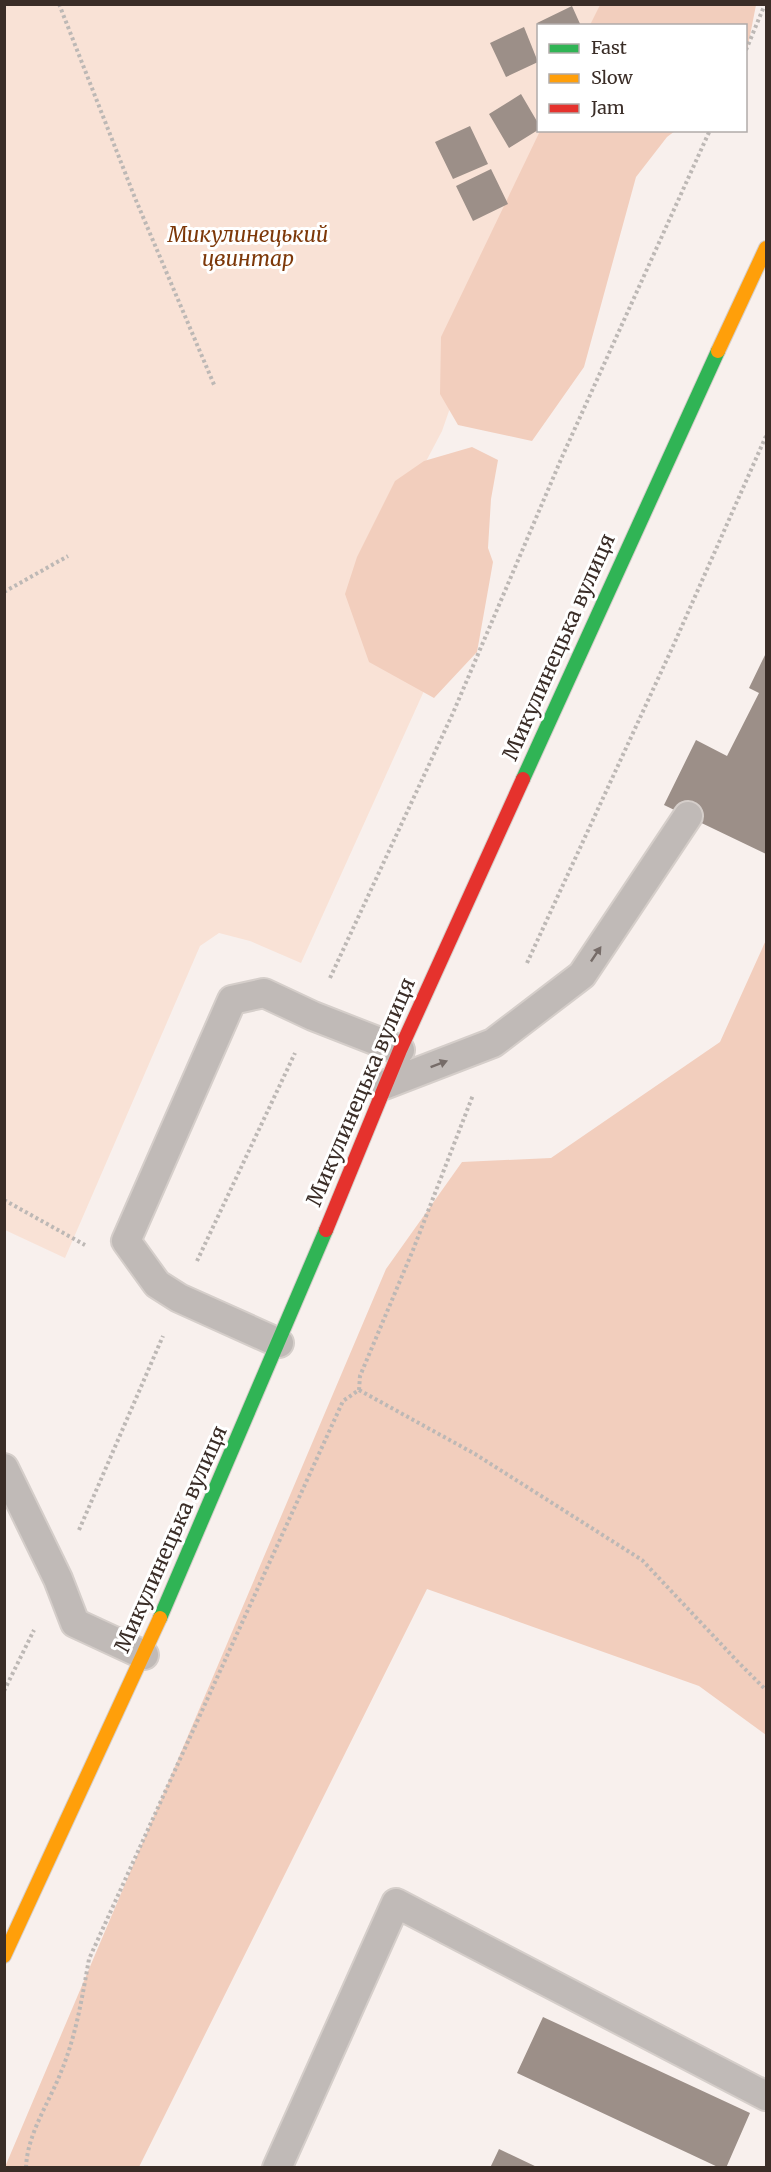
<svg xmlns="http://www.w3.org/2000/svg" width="771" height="2172" font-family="Merriweather,serif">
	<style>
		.green { fill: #f9e2d6 }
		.forest { fill: #f2cebd }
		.building { fill: #9c8f88 }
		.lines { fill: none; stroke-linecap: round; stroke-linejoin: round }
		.lane-casing { stroke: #d5ceca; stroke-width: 32 }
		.fast-casing { stroke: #d5ceca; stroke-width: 16 }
		.slow-casing { stroke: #d5ceca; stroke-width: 16 }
		.jam-casing { stroke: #d5ceca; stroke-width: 16 }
		.path { stroke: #bdb8b5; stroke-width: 4; stroke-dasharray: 3 3; stroke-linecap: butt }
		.lane { stroke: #c0bab7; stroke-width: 28 }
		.fast { stroke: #30b455; stroke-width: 14 }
		.slow { stroke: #ff9f0a; stroke-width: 14 }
		.jam { stroke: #e5322d; stroke-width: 14 }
		.oneway { fill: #766c68 }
		.labels { text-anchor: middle; stroke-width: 6; stroke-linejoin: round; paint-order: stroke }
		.park-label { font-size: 21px; font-style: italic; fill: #7d3809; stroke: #fff }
		.street-label { font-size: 21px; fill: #3a2d27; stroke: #fff }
	</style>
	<rect width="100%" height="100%" fill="#f8f0ed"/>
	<path class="green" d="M5,5H618L610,25L538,26V130L552,131L480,322L442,431L391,528L433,671L301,963L250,941L219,933L200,946L65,1258L5,1230Z"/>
	<path class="forest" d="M600,5V4L756,5L746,56V26L590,25Z
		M540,131H675L667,137L636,177L584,367L532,441L458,425L440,394L441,337Z
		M472,447L498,460L491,499L488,548L493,562L477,652L434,698L369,662L345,594L357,557L395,481L424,461Z
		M766,940V1735L699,1686L427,1589L139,2167H5L386,1269L462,1162L551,1158L720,1042Z"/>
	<path class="building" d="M572,6L581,26H538L537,23Z
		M524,27L538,62L506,77L490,43Z
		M521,94L538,123V130L509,148L489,114Z
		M470,126L488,164L453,179L435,142Z
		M491,169L508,204L473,221L456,186Z
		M766,653V854L664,805L696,740L727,756L759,693L749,688Z
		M543,2017L750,2113L726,2168H720L517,2073Z
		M499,2149L539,2168H490Z"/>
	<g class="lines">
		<defs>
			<path id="lane" d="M384,1085L493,1043L582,975L688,816
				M279,1343L179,1298L157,1284L126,1241L232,1000L264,993L313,1016L400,1050
				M4,1468L58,1579L75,1623L144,1655
				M277,2168L396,1903L766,2096"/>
			<path id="fast" d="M523,779L718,351
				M160,1618L326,1230"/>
			<path id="slow" d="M718,351L766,248
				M4,1956L160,1618"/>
			<path id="jam" d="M326,1230L400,1050L523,779"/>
		</defs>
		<use href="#lane" class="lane-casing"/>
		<use href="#fast" class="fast-casing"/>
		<use href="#slow" class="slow-casing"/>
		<use href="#jam" class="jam-casing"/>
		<path class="path" d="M59,4L135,198L215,387
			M746,50L765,4
			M4,592L68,556
			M527,963L674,644L766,436
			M330,978L453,713L562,457L710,130
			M4,1200L85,1245
			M197,1261L295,1053
			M359,1390L475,1454L642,1560L738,1662L766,1690
			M79,1530L163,1336
			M4,1691L34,1630
			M26,2168C27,2134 49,2103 61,2072C76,2036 82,1998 89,1959L343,1401L359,1390L360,1376L413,1250L473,1095"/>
		<use href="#lane" class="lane"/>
		<use href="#fast" class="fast"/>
		<use href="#slow" class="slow"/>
		<use href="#jam" class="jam"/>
	</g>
	<defs><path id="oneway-solid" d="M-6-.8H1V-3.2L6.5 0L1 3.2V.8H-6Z" transform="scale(1.5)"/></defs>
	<g class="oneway">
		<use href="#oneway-solid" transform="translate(596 954) rotate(-56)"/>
		<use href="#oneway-solid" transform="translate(439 1064) rotate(-21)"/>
	</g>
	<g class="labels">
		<g class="park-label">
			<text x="248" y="242">Микулинецький<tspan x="248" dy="24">цвинтар</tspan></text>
		</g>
		<g class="street-label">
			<text transform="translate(559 647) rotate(-66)" y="7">Микулинецька вулиця</text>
			<text transform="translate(361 1092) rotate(-67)" y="7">Микулинецька вулиця</text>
			<text transform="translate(171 1539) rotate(-66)" y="7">Микулинецька вулиця</text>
		</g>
	</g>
	<rect width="771" height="2172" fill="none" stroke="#3a2d27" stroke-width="12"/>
	<rect x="537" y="24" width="210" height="108" fill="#ffffff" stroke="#b0aba9" stroke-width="1.5"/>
	<rect x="549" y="44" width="30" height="9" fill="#30b455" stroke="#b0aba9" stroke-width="1.5"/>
	<text x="591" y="54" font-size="18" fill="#3a2d27">Fast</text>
	<rect x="549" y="74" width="30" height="9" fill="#ff9f0a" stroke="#b0aba9" stroke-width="1.5"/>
	<text x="591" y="84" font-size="18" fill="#3a2d27">Slow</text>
	<rect x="549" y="104" width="30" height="9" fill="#e5322d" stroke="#b0aba9" stroke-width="1.5"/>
	<text x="591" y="114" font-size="18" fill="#3a2d27">Jam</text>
</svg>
